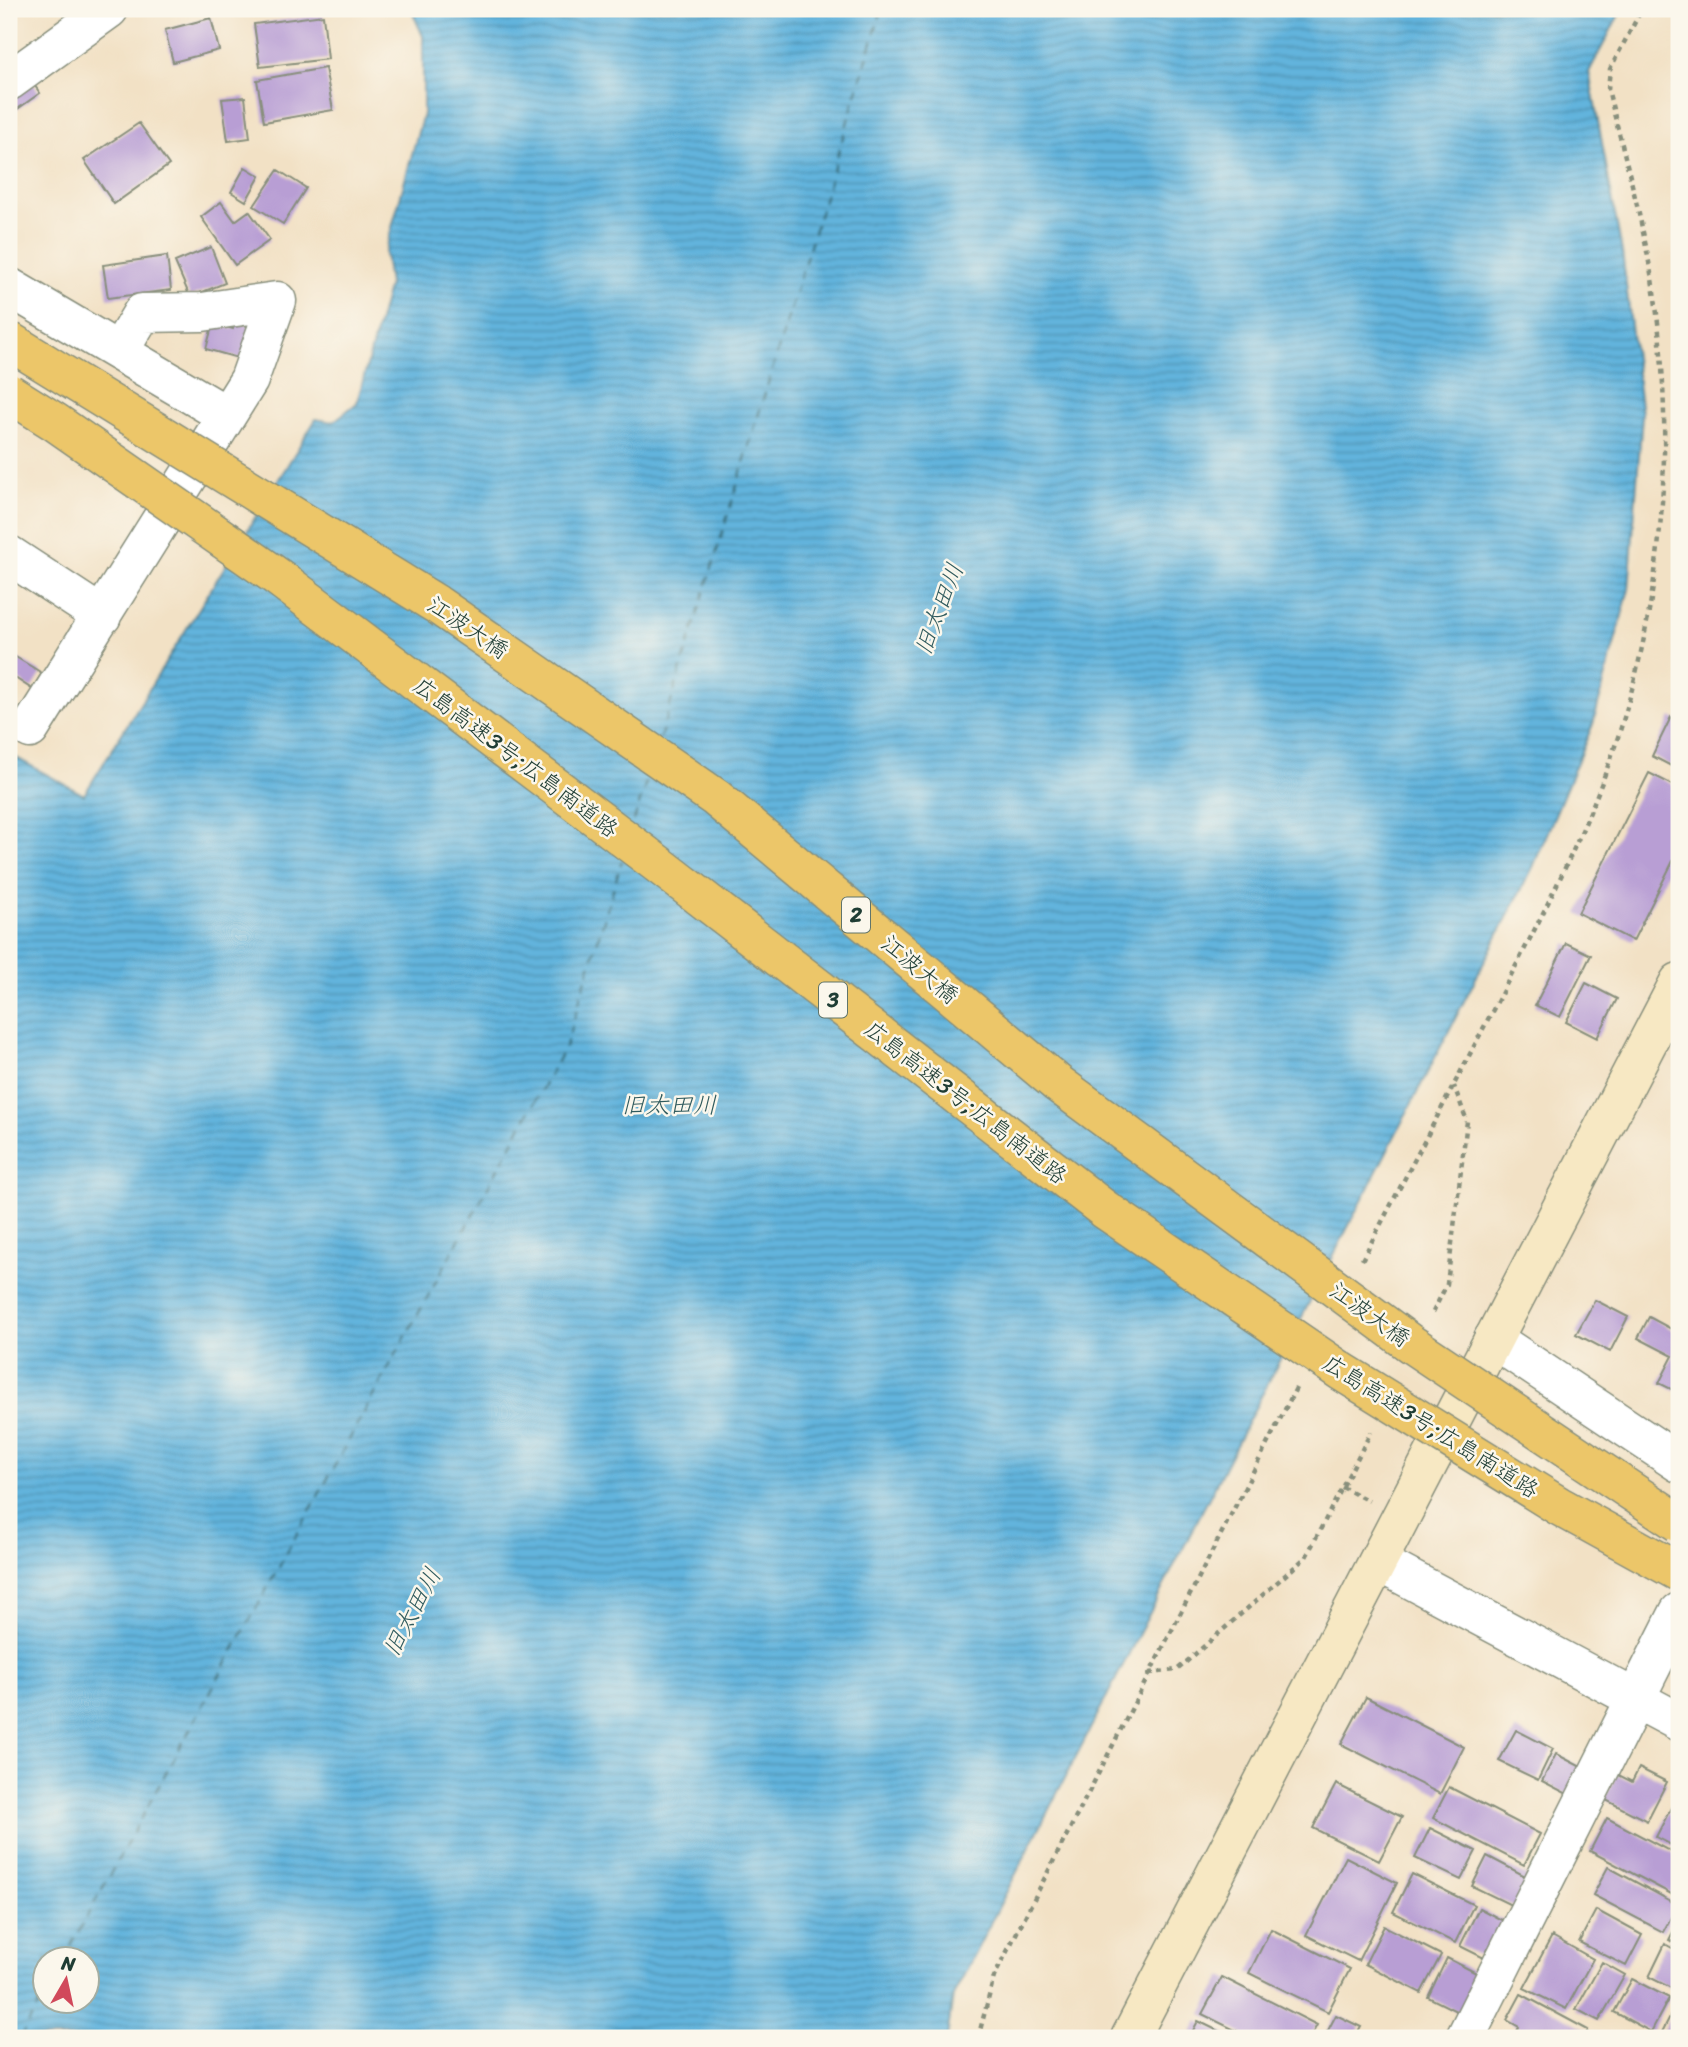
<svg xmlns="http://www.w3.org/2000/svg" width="1688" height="2047" font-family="Sriracha,'Klee One',sans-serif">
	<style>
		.water { fill: url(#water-rules); stroke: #407888; stroke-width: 2; fill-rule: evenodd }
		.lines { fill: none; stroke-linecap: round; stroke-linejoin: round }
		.ferry { stroke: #305b5e; stroke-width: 2; stroke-dasharray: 9 7; stroke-linecap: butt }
		.building { fill: #b89ed4 }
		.street-casing { stroke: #888f7c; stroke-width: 41 }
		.secondary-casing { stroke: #888f7c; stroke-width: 41 }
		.path { stroke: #888f7c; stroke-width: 4.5; stroke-dasharray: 5 5; stroke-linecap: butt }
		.street { stroke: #fff; stroke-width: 38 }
		.secondary { stroke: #f7e8c3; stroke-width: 38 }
		.highway-bridge-casing { stroke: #888f7c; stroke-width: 41; stroke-linecap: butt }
		.highway-bridge { stroke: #ecc669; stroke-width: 38 }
		.labels { text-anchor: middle; stroke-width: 5; stroke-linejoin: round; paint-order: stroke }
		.shield { fill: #fbf7ec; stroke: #61756b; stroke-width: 2 }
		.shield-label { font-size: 21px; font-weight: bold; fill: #1f3d34 }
		.street-label { font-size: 23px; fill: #1f3d34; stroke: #fbf7ec }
		.water-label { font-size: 24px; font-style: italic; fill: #305b5e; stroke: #fbf7ec }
	</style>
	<defs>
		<pattern id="water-rules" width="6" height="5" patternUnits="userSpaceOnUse" patternTransform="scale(1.75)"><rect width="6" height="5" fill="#62b4dd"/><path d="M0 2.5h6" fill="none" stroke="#5094b4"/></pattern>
	</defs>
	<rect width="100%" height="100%" fill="#fbf7ec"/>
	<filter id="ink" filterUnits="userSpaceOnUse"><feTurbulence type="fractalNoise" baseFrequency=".0143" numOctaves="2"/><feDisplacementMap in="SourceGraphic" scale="14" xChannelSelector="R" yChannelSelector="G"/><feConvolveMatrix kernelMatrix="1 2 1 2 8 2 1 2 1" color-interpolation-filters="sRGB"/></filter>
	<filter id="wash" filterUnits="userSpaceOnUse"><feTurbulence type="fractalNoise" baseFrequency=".00686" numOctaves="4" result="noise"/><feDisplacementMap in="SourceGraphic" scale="28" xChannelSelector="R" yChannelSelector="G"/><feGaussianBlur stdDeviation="1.57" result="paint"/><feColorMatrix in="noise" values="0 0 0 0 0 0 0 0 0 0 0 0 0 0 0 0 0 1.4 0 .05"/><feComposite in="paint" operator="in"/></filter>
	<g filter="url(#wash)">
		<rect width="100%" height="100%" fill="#f2e1c5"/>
		<path class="water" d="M411,9H1622L1589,72L1622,252L1642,415L1629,589L1593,724L1533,867L953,1996L947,2038H9V757L13,756L84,795L316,419L333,422L357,403L389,284L385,253L423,114V36ZM46,1960H88V2002H46Z"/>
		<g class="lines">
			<path class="ferry" d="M660,738L882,9
				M634,821L649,773
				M63,1960L566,1045L622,860
				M20,2038L46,1992"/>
		</g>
		<g id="blocks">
			<path class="building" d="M263,9H289V11L263,13Z
				M323,15L328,59L260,67L254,24Z
				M211,18L219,50L173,62L165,30Z
				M325,68L333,110L264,122L257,80Z
				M27,75L40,93L9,115V89Z
				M245,97L250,138L228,141L222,99Z
				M139,123L169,165L114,204L84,160Z
				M245,167L260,176L246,201L231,192Z
				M278,170L306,188L283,224L254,206Z
				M221,202L235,221L249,211L270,240L235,265L201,217Z
				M211,247L225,283L190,297L175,262Z
				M167,256L171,290L108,298L103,265Z
				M235,321L254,326L245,360L206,349L213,323L233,329Z
				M9,653L42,673L32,689L9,674Z
				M1671,717L1679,722V770L1652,756Z
				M1649,773L1679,788V849L1633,941L1578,913Z
				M1566,943L1591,955L1560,1017L1535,1005Z
				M1586,983L1617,999L1597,1038L1566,1022Z
				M1595,1300L1628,1317L1610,1352L1576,1334Z
				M1649,1317L1679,1333V1383L1675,1391L1659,1383L1673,1356L1638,1338Z
				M1366,1697L1464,1747L1440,1794L1341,1744Z
				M1516,1730L1553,1749L1538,1780L1499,1761Z
				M1556,1754L1587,1770L1573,1797L1542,1781Z
				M1639,1768L1667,1782L1647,1821L1604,1799L1617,1774L1632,1782Z
				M1336,1784L1402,1817L1379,1861L1313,1828Z
				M1449,1787L1540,1834L1524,1865L1433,1818Z
				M1676,1798L1679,1800V1849L1656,1837Z
				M1607,1818L1679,1856V1898L1590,1851Z
				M1430,1828L1476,1851L1461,1880L1415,1858Z
				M1487,1856L1529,1878L1515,1907L1472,1886Z
				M1346,1857L1397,1883L1358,1961L1306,1935Z
				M1608,1867L1678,1905L1663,1932L1593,1895Z
				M1412,1874L1474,1905L1455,1943L1393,1912Z
				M1479,1908L1511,1925L1492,1962L1460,1946Z
				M1596,1910L1642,1935L1626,1966L1579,1942Z
				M1679,1920V1945L1669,1940Z
				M1384,1926L1441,1955L1421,1993L1365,1964Z
				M1271,1929L1350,1969L1328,2012L1249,1973Z
				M1552,1936L1593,1959L1566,2009L1524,1988Z
				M1665,1944L1679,1952V1992L1649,1977Z
				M1447,1958L1484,1977L1464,2015L1428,1997Z
				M1602,1962L1625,1975L1599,2021L1576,2009Z
				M1222,1977L1317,2025L1310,2038H1251L1202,2014Z
				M1632,1979L1669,1998L1651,2032L1614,2012Z
				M1521,1994L1588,2030L1584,2038H1514L1519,2027L1507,2020Z
				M1677,2003L1679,2038H1669L1661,2034Z
				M1336,2015L1361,2027L1355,2038H1324Z
				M1198,2021L1233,2038H1189Z"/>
		</g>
	</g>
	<g filter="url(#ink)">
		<use href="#blocks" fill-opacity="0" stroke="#888f7c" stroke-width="2"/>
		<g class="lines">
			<defs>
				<path id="street" d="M9,81L109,9
					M9,287L226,415
					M9,555L102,616
					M30,729L249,380L277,301L202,312L142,313L120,350
					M1493,1339L1679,1463
					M1378,1562L1679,1722
					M1465,2038L1679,1612"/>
				<path id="secondary" d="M1130,2038L1679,982"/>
			</defs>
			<use href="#street" class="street-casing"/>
			<use href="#secondary" class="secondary-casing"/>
			<path class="path" d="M1362,1260C1407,1174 1453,1087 1498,1000C1542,916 1587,831 1617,740C1661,606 1674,454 1657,314C1648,238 1626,163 1608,89L1610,69L1642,9
				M1433,1312L1447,1284L1467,1121L1454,1086
				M1342,1487L1369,1501
				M1149,1673L1177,1670L1306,1557L1371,1432
				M978,2038L994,1977L1297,1386"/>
			<use href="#street" class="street"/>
			<use href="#secondary" class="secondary"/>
			<defs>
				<path id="highway-bridge" d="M9,341L436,604L716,798L1057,1083L1411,1344L1679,1523
					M9,393L55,422L279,578L663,868L1104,1209L1341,1371L1559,1506L1679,1572"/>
			</defs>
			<use href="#highway-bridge" class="highway-bridge-casing"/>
			<use href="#highway-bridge" class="highway-bridge"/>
		</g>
	</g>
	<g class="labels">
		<g class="shield">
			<rect x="842" y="897.5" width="28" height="35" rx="5"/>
			<rect x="819" y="982.5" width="28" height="35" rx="5"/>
		</g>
		<g class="shield-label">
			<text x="856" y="922">2</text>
			<text x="833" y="1007">3</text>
		</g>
		<g class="street-label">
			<text transform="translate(468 627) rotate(34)" y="8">江波大橋</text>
			<text transform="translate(516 757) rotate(37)" y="8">広島高速3号;広島南道路</text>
			<text transform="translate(920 969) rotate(40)" y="8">江波大橋</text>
			<text transform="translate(966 1102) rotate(38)" y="8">広島高速3号;広島南道路</text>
			<text transform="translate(1370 1314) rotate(36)" y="8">江波大橋</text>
			<text transform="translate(1431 1426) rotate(32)" y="8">広島高速3号;広島南道路</text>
		</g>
		<g class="water-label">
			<text transform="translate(939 609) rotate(-69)" y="8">旧太田川</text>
			<text x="669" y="1113">旧太田川</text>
			<text transform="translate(412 1612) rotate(-62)" y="8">旧太田川</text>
		</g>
	</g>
	<rect width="1688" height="2047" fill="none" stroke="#fbf7ec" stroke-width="35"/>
	<g transform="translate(66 1980) rotate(9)"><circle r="33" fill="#fbf7ec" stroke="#a3ada2" stroke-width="2"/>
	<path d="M0-5L12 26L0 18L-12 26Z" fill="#d1495b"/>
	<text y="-10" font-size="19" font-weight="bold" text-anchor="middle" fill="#1f3d34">N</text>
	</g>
</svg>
